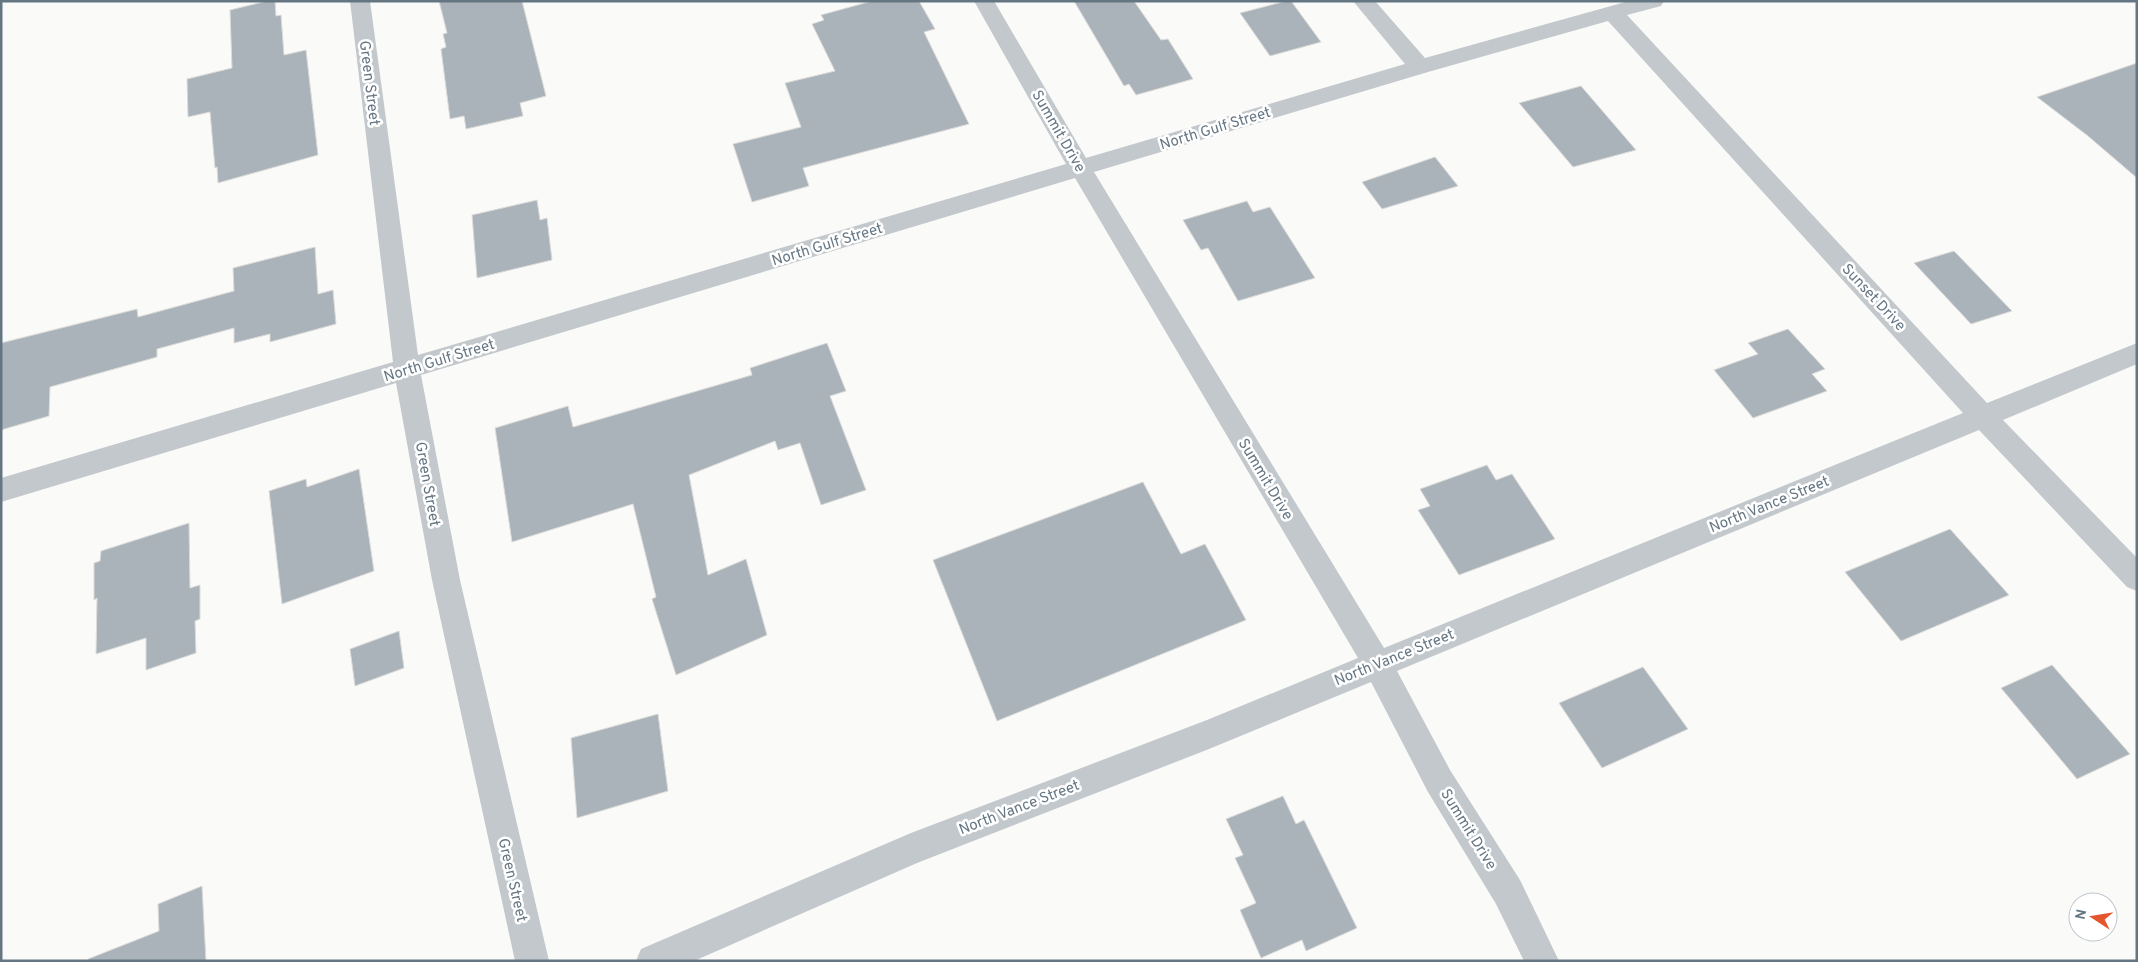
<svg xmlns="http://www.w3.org/2000/svg" width="2138" height="962" font-family="Overpass,sans-serif">
	<style>
		.building { fill: #aab3b9; stroke: #dcdcda }
		.lines { fill: none; stroke-linecap: round; stroke-linejoin: round }
		.minor { fill: #c3c8cc; fill-rule: evenodd }
		.labels { text-anchor: middle; stroke-width: 5; stroke-linejoin: round; paint-order: stroke }
		.street-label { font-size: 15px; fill: #657683; stroke: #fff }
	</style>
	<rect width="100%" height="100%" fill="#fafaf8"/>
	<path class="building" d="M267,1H275L276,16L281,15L284,55L306,50L318,155L218,183L217,167L215,168L210,112L188,117L187,79L232,68L230,10Z
		M439,1H522L546,96L520,103L523,116L466,129L464,116L450,119L441,49L446,47L443,34L447,33Z
		M872,1H919L935,29L924,32L969,124L803,168L809,186L752,202L733,144L801,127L785,83L835,71L812,24L824,20L821,15Z
		M1074,1H1134L1161,40L1168,39L1193,79L1136,95L1129,84L1124,86Z
		M1286,1H1291L1321,42L1270,56L1240,13Z
		M2137,63V178L2088,136L2037,97Z
		M1581,86L1636,150L1573,167L1519,103Z
		M1435,157L1458,186L1382,209L1362,182Z
		M537,200L540,220L547,218L552,260L477,278L472,215Z
		M1247,201L1253,212L1270,207L1315,278L1238,301L1208,248L1201,250L1183,220Z
		M315,247L318,294L333,290L336,324L270,342V334L234,343V328L157,349V357L50,387L49,416L1,430V343L137,309L138,317L234,291L233,268Z
		M1954,251L2012,311L1971,324L1914,263Z
		M1788,329L1825,369L1812,374L1827,391L1753,418L1714,370L1758,354L1748,343Z
		M827,343L846,391L830,396L866,490L821,505L800,443L778,450L775,441L689,475L708,575L746,559L767,635L676,675L652,599L656,597L633,504L512,542L495,428L568,406L573,427L752,375L750,368Z
		M1487,465L1496,480L1512,474L1555,539L1459,575L1418,510L1430,506L1420,489Z
		M359,469L374,571L282,604L269,491L306,479L307,487Z
		M1143,482L1181,554L1205,544L1246,620L997,721L933,560Z
		M189,523L190,588L200,585V619L195,621L196,653L146,670V638L96,654L97,598L94,600V563L100,561L101,551Z
		M1950,529L2009,595L1901,641L1845,572Z
		M399,631L404,668L355,686L350,649Z
		M2052,665L2130,754L2077,779L2001,688Z
		M1643,667L1688,729L1602,768L1559,703Z
		M658,714L668,791L577,818L571,738Z
		M1283,796L1296,824L1304,820L1357,928L1306,951L1302,940L1261,958L1240,910L1256,903L1235,858L1243,855L1226,819Z
		M202,886L206,961H89L88,959L159,931L158,904Z"/>
	<g class="lines">
		<path class="minor" d="M350,1H370L418,355L1066,164L974,1H994L1086,158L1405,64L1353,1H1375L1425,58L1629,1H1664L1661,6L1627,15L1987,403L2137,343V364L2003,420L2137,558V591L2127,587L1979,430L1397,671L1450,770L1520,880L1559,961H1524L1496,904L1428,792L1371,682L1209,749L917,863L694,961H636L641,949L911,833L1207,720L1358,658L1075,178L421,375L460,580L549,961H515L432,580L396,383L1,502V478L393,362ZM1608,21L1963,413L1384,648L1094,172L1428,72Z"/>
	</g>
	<g class="labels">
		<g class="street-label">
			<text transform="translate(370 83) rotate(83)" y="5">Green Street</text>
			<text transform="translate(1215 128) rotate(-17)" y="5">North Gulf Street</text>
			<text transform="translate(1059 131) rotate(60)" y="5">Summit Drive</text>
			<text transform="translate(827 244) rotate(-17)" y="5">North Gulf Street</text>
			<text transform="translate(1874 297) rotate(47)" y="5">Sunset Drive</text>
			<text transform="translate(439 360) rotate(-17)" y="5">North Gulf Street</text>
			<text transform="translate(1266 479) rotate(59)" y="5">Summit Drive</text>
			<text transform="translate(428 484) rotate(80)" y="5">Green Street</text>
			<text transform="translate(1769 504) rotate(-22)" y="5">North Vance Street</text>
			<text transform="translate(1394 657) rotate(-22)" y="5">North Vance Street</text>
			<text transform="translate(1019 807) rotate(-21)" y="5">North Vance Street</text>
			<text transform="translate(1469 829) rotate(58)" y="5">Summit Drive</text>
			<text transform="translate(513 880) rotate(77)" y="5">Green Street</text>
		</g>
	</g>
	<rect width="2138" height="962" fill="none" stroke="#657683" stroke-width="5"/>
	<g transform="translate(2093 917) rotate(282)"><circle r="24" fill="#ffffff" stroke="#c1c8cd"/>
	<path d="M0-4L9 19L0 12L-9 19Z" fill="#e4572e"/>
	<text y="-8" font-size="14" font-weight="bold" text-anchor="middle" fill="#657683">N</text>
	</g>
</svg>
